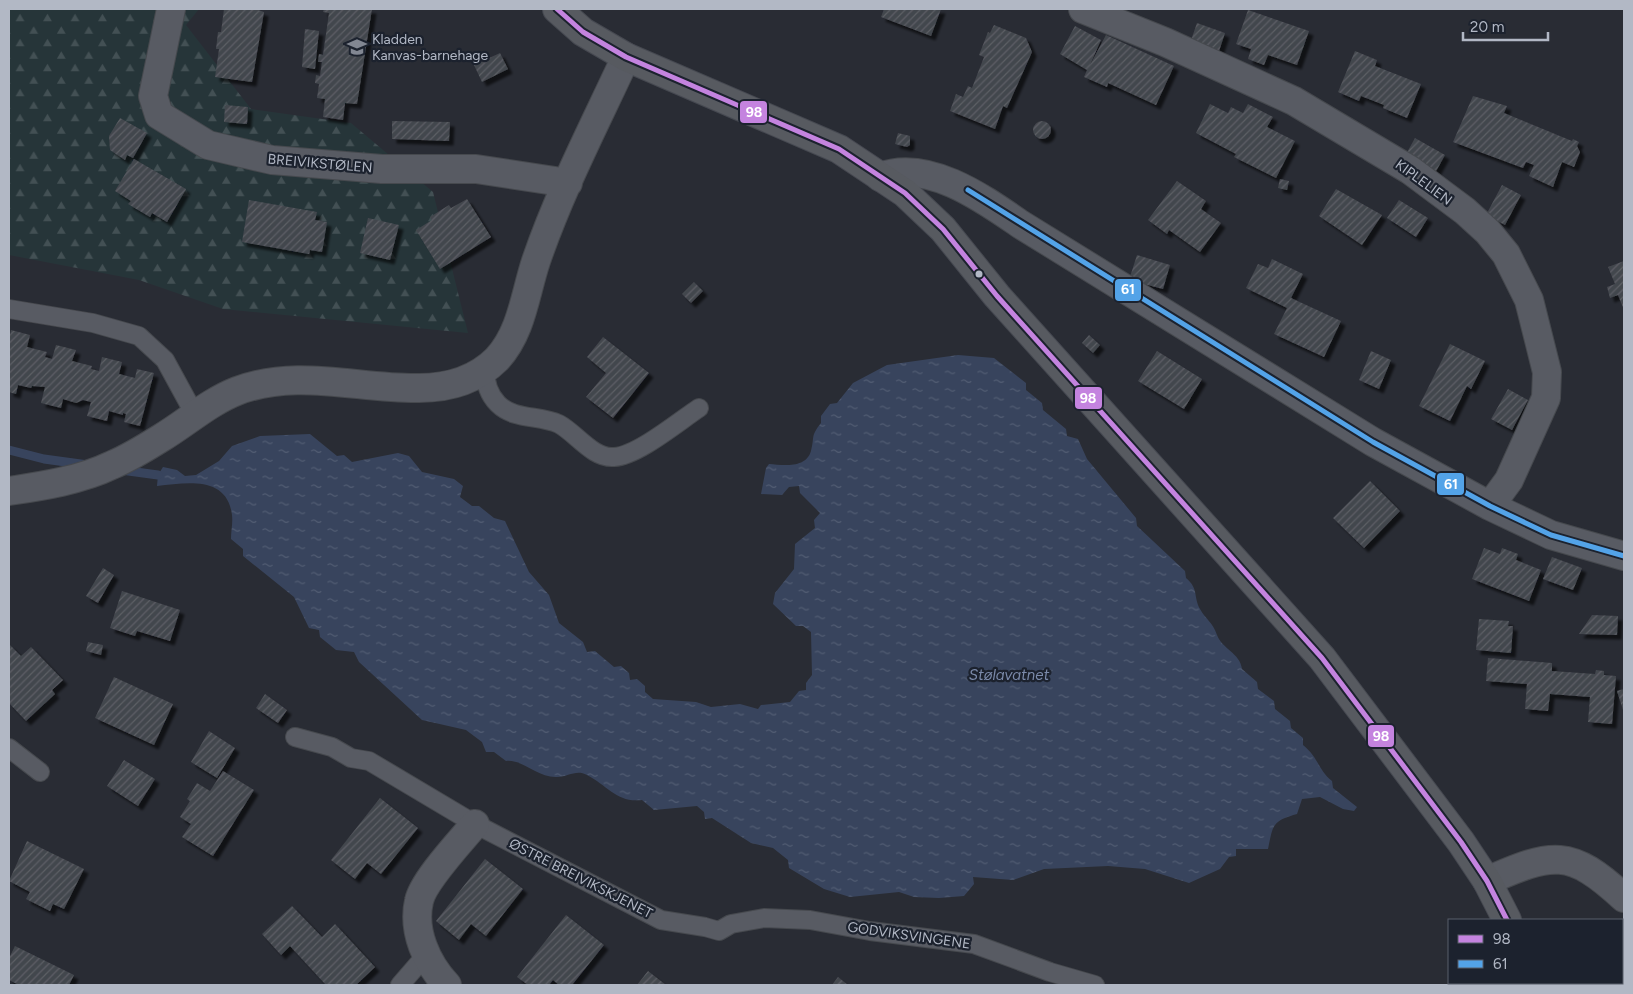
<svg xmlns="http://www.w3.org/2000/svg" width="1633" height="994" font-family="Figtree,sans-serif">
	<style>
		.forest { fill: url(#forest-firs) }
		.water { fill: url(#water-ripples) }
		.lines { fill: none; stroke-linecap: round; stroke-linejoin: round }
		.stream { stroke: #38445d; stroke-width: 9 }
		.building { fill: url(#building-hatch); filter: url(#shadow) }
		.lane-casing { stroke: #46494e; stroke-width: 20 }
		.street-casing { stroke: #46494e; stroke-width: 30 }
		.secondary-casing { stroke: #464951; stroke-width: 30 }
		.lane { stroke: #585b63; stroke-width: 18 }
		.street { stroke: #585b63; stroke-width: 28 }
		.secondary { stroke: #575a60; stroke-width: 28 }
		.bus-1-casing { stroke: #1c222e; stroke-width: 9 }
		.bus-2-casing { stroke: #1c222e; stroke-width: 9 }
		.bus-1 { stroke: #c483df; stroke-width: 5 }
		.bus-2 { stroke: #53a3e8; stroke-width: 5 }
		.bus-dot { fill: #b2b8c5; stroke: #1c222e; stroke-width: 2 }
		.labels { text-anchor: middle; stroke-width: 4.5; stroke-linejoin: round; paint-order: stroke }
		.poi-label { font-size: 14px; fill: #b2b8c5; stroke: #1c222e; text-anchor: start }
		.street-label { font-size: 14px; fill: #b2b8c5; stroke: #1c222e }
		.water-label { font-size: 15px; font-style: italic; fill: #7c8bab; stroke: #1c222e }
		.line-badge { stroke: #1c222e; stroke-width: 2 }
		.badge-label { font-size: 14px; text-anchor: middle; font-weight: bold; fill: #fff }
	</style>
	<defs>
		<pattern id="forest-firs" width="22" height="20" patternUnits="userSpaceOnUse" patternTransform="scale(1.25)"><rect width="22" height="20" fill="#263539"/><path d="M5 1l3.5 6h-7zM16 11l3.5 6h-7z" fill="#435054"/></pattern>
		<pattern id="water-ripples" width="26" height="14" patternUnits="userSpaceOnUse" patternTransform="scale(1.25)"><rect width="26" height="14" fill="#38445d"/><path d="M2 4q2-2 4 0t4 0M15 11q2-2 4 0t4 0" fill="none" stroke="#525d73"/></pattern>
		<pattern id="building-hatch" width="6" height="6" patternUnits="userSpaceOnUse" patternTransform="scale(1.25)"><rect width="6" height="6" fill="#43464d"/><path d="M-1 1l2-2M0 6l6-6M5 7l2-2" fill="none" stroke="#5c5f65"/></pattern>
		<filter id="shadow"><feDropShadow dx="4.5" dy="4.5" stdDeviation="1" flood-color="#0009"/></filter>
	</defs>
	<rect width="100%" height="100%" fill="#292c34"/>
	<path class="forest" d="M9,9H199L186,25L251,109L351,123L433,192L468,333L223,309L139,280L9,255Z"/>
	<path class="water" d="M958,355L994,358L1026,383V390L1042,403L1043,410L1066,429L1067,436L1078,439L1087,459L1136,518L1137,526L1185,571L1186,578C1199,589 1193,596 1200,609C1206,620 1212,621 1217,635C1222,649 1240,653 1242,669L1257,682L1258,689L1274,701L1275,709L1290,721L1291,728L1303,738V745C1319,758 1318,770 1332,781L1333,788L1357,807L1354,811L1343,809L1320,797L1302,799L1297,814C1272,821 1273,825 1268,849H1236V856L1229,857L1220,869L1189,883L1145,869L1108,866L1044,869L1013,880L973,877L974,884L964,896L939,898L914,897L899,892L850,897L824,889L789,868L788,860L773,848L751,843L712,818L705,819L704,812L697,806L654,810L642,800C617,803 608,786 587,775C576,769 568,777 557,777C538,778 523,759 506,761L494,752H486L482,742L466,730L422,720L359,662L354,652L336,650L320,637L319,630L309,628L294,597L243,556V549L231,539C231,531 233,523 232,515C227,475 186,483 157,486L158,475L163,467L177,470L185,476L196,475L219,461L232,446L260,436L310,434L337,456L344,455L352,462L398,453L409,456L422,472L454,479L463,486L460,497L472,506H479L494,518L505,521L529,572L549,595L559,623L583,642L587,652L595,651L614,667L621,666L629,673L630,680L637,679L645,686V692L653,699L696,702L711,707L740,704L758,709L761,705L790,702L799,691L806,690V683L812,675L811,632L803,626H796L773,604L775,593L794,569L795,544L815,528L814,520L820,513L800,493L799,486L789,487L782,495L761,494L766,468L769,464C782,465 806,469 811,451C815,436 810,437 821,423V416L830,404L837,403L853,383L887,365Z"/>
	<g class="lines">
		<path class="stream" d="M9,450L44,459L88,465
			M121,470L158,475"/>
	</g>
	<path class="building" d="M224,9H255L264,12L252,82L215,77L219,49H216L218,32H221Z
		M324,9H372L357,104L345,103L343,120L323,117L325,99L317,98L319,84L315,83L316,75L320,76L322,62H318L319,54L323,55L329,13L323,12Z
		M884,9H941L931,36L881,17Z
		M1248,10L1309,31L1297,65L1268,55L1264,65L1248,59L1251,49L1236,44Z
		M1197,23L1225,33L1218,54L1190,43Z
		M994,25L1026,38L1032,52L1007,108L1003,106L995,129L950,111L956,94L963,97L968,86L972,88L984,57L979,55L988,32L990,33Z
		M1075,26L1101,40L1090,65L1106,35L1174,66L1156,105L1108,83L1107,87L1084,77L1087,70L1060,54Z
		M305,29L319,31L315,69L302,67Z
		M1355,51L1377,60L1375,66L1421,84L1407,118L1383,108L1384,105L1361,96L1359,101L1338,92Z
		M500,53L508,69L482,82L474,65Z
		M1473,96L1507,106L1504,113L1572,141L1573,139L1579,142L1577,146L1580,152L1574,167L1562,162L1553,187L1529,176L1534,165L1526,162L1523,168L1453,142Z
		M1210,104L1228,113L1231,107L1243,113L1248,104L1273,117L1267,127L1295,141L1276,178L1234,157L1236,154L1196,133Z
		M225,105L248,107L247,124L224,122Z
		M120,118L147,133L133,158L127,155L125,160L110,150L109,136Z
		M1033 130a9 9 0 1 1 18 0a9 9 0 1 1-18 0Z
		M392,121L450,122L449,141L392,139Z
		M898,133L910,136V145L907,147L895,144Z
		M1415,138L1445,155L1435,173L1405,156Z
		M134,159L186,189L167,222L152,213L150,217L128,204L131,201L115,191Z
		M1280,179L1289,181L1287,190L1278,188Z
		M1177,181L1206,201L1201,209L1221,223L1200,252L1169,230L1167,234L1148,220Z
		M1502,185L1521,195L1505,225L1486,215Z
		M1336,189L1382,215L1362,245L1319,216Z
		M467,199L491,237L440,269L416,230L432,220L430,217L449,205L451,208Z
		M249,200L317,212L315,220L327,222L322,252L310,250L309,254L242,242Z
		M1399,200L1428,218L1416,237L1387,218Z
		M368,218L399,225L390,260L360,253Z
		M1137,255L1170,265L1163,289L1129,280Z
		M1272,259L1303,274L1291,298L1341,321L1324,357L1274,334L1287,308L1246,288L1258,264L1268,268Z
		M1624,261V310L1618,295L1610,298L1607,287L1615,284L1608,267Z
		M694,282L703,291L691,303L682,294Z
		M11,330L30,335L27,347L47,352L45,357L52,359L56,345L76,350L72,361L92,366L91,369L99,371L102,357L122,362L119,374L135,378L137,369L154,373L140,426L124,422L126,414L123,413V415L109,411L107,421L87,416L91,402L83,400L76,403L63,399L61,408L41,403L45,387L32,386L31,388L18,385L16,394L9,392V340Z
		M1089,335L1100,345L1093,353L1082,343Z
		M603,337L649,373L613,418L586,397L606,373L587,357Z
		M1450,344L1485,361L1471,389L1467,386L1450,421L1419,406Z
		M1157,351L1202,379L1184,409L1138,381Z
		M1371,351L1391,360L1379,389L1359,380Z
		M1508,389L1528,400L1512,430L1491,419Z
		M1370,481L1400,511L1364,548L1333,518Z
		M1484,548L1500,554L1502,548L1518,554L1516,560L1541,570L1529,601L1472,579Z
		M1552,557L1582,568L1573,590L1543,579Z
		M103,568L114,575L98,603L86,596Z
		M122,591L180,610L170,641L137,631L135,636L110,628Z
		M1592,615L1618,616L1617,635L1579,634Z
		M1479,619L1509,621L1508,626H1513L1511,653L1476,650Z
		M88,642L103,645L101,655L86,651Z
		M9,644L21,656L31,647L63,680L52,690L55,694L26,721L9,703Z
		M1488,658L1552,663V671L1595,674L1596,670L1604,671V675L1616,676L1612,724L1588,722L1590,697L1550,694L1548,711L1525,709L1527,684L1486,681Z
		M114,677L173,704L154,745L95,718Z
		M1624,689V713L1617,691Z
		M265,694L287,710L278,723L256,708Z
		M209,731L235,748L217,778L191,762Z
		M124,760L155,779L138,806L107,786Z
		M223,771L254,790L213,856L182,837L191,824L180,817L190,801L187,799L197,783L210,791Z
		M380,798L418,828L381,874L367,863L355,879L331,860Z
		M27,841L84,869L64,909L53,904L50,911L26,899L30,892L9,881Z
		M485,859L523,889L486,936L471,924L459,940L436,921Z
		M292,906L322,937L335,924L375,967L356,985H326L290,946L281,955L262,934Z
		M566,915L604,945L572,985H559L553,980L549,985H528L517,977Z
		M15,946L74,975L69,985H19L9,980V958Z
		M1622,961L1624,963V985H1589L1591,983H1622Z
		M648,971L666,985H637Z
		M838,977L848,985H832Z"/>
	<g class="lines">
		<defs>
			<path id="lane" d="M9,309L93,323L139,336L165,360L195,415
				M485,369C485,382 488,394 498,404C514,420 539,415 559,424C576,433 593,459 614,457C637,456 678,422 699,408
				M295,737L332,747L351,758L369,761L475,824L661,920L705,927L719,931L731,924L764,918L810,920L870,931L974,944L1050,972L1095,985
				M9,748L40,772
				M400,985L426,955"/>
			<path id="street" d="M171,9L153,96L159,115L208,145L272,160L382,169H476L568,183
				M1083,9L1165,42L1294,101L1410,170L1465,211L1488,232L1506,254L1529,300L1547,372L1546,398L1509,480L1490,506
				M880,177C927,158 984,199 1020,224L1373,442L1490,506L1551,535L1624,556
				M9,491C43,486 81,480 112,465C129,458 145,448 161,438C186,423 209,402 237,391C297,368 358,389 419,388C448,388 476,380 497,359C522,332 525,294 536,261C560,191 595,124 626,57
				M1487,881C1553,852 1570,848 1624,898
				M447,985C427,964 412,931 419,901C423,881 461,841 475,824"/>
			<path id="secondary" d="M557,9L583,32L626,57L839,149L905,193L943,229L997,296L1322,658L1461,842L1487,881L1507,920
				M1533,983L1534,985"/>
		</defs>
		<use href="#lane" class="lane-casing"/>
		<use href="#street" class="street-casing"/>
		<use href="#secondary" class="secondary-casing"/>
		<use href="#lane" class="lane"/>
		<use href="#street" class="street"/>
		<use href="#secondary" class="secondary"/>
		<defs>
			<path id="bus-1" d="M557,9L583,32L626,57L839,149L905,193L943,229L997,296L1322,658L1461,842L1487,881L1507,920"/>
			<path id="bus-2" d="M968,190L1373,442L1490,506L1551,535L1624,556"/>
		</defs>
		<use href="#bus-1" class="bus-1-casing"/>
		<use href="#bus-2" class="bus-2-casing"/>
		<use href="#bus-1" class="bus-1"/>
		<use href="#bus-2" class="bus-2"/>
	</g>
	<defs>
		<symbol id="school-bare" viewBox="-9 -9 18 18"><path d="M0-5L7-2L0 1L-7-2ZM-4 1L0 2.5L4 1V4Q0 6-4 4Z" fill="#828792" stroke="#1c222e" stroke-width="2.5" paint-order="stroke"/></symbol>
	</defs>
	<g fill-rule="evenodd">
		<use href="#school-bare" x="343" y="33" width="28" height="28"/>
	</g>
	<circle class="bus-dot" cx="979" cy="274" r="4.5"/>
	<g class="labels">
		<g class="poi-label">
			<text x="372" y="44">Kladden<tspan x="372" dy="16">Kanvas-barnehage</tspan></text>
		</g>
		<g class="street-label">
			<text transform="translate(320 163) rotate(5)" y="5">BREIVIKSTØLEN</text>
			<text transform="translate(1424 182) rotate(36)" y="5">KIPLELIEN</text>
			<text transform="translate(581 878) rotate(27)" y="5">ØSTRE BREIVIKSKJENET</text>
			<text transform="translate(909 935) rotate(8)" y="5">GODVIKSVINGENE</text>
		</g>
		<g class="water-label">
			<text x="1009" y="680">Stølavatnet</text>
		</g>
	</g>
	<g class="line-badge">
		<rect x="739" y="100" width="29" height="24" rx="5" fill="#c483df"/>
		<rect x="1114" y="278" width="28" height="24" rx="5" fill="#53a3e8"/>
		<rect x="1074" y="386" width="29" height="24" rx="5" fill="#c483df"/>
		<rect x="1436" y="472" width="29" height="24" rx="5" fill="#53a3e8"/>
		<rect x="1367" y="724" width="28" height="24" rx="5" fill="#c483df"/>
	</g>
	<g class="badge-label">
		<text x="754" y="117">98</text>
		<text x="1128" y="294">61</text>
		<text x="1088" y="403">98</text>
		<text x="1451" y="489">61</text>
		<text x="1381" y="741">98</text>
	</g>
	<rect width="1633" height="994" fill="none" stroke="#b2b8c5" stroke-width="20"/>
	<rect x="1448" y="919" width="175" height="65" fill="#1c222e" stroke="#585e6a"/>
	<rect x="1458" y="935" width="25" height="8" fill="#c483df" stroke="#585e6a"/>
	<text x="1493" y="944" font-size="15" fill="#b2b8c5">98</text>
	<rect x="1458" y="960" width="25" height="8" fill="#53a3e8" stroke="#585e6a"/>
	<text x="1493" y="969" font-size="15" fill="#b2b8c5">61</text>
	<path d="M1463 32v8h85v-8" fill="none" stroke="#b2b8c5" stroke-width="2.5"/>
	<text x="1470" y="32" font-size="15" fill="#b2b8c5" stroke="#1c222e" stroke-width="4" paint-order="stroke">20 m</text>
</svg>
